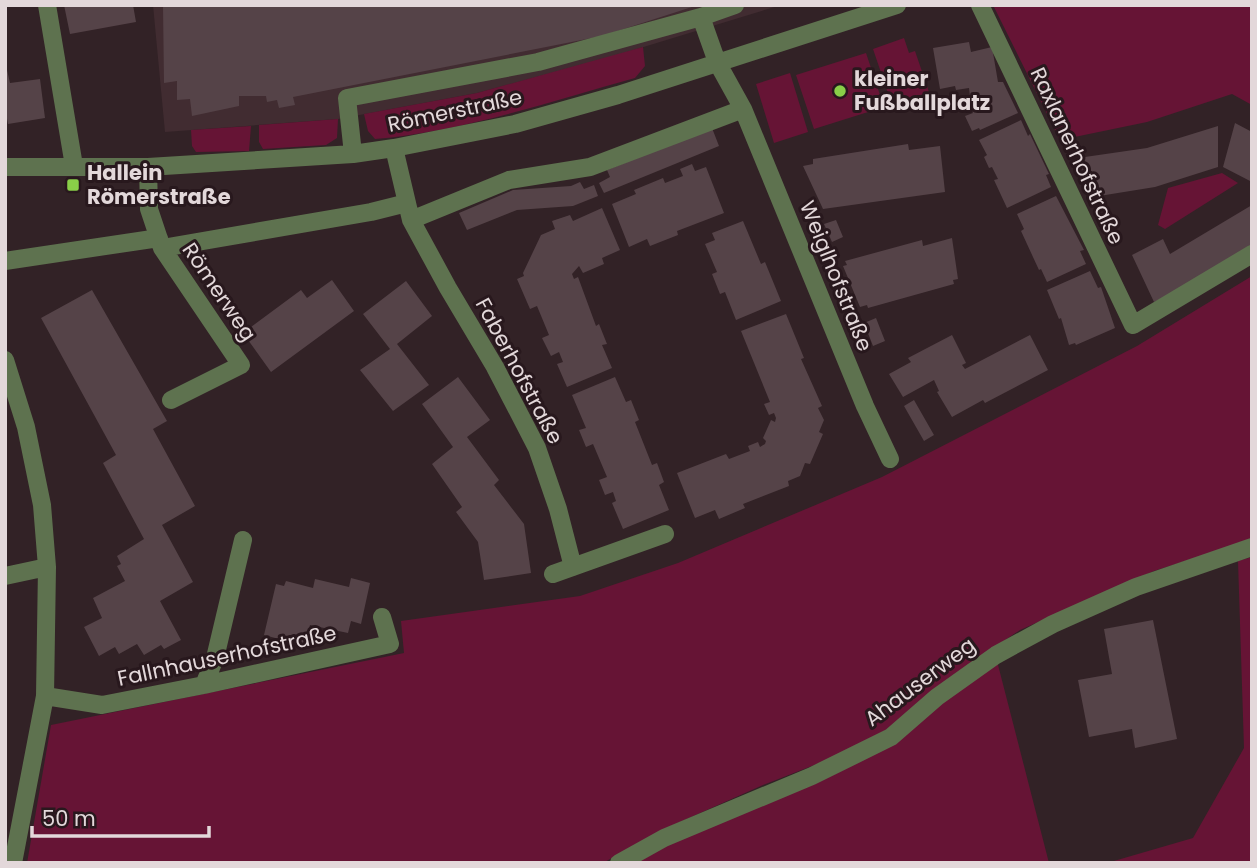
<svg xmlns="http://www.w3.org/2000/svg" width="1257" height="868" font-family="Poppins,sans-serif">
	<style>
		.built { fill: #412c31 }
		.green { fill: #661435 }
		.building { fill: #554348 }
		.lines { fill: none; stroke-linecap: round; stroke-linejoin: round }
		.minor { stroke: #5e724f; stroke-width: 18 }
		.poi-dot { fill: #89cf48; stroke: #28181d; stroke-width: 2.5 }
		.labels { text-anchor: middle; stroke-width: 6; stroke-linejoin: round; paint-order: stroke }
		.poi-label { font-size: 21px; font-weight: bold; fill: #e3d8da; stroke: #28181d; text-anchor: start }
		.street-label { font-size: 21px; fill: #e3d8da; stroke: #28181d }
	</style>
	<rect width="100%" height="100%" fill="#322226"/>
	<path class="built" d="M153,5H781L614,56L477,93L338,119L165,132Z"/>
	<path class="green" d="M993,5H1252V105L1232,94L1147,122L1060,140Z
		M904,38L909,53L915,51L929,92L892,105L873,49Z
		M643,47L645,66L635,78C552,101 461,132 375,139L368,131L364,114L477,93Z
		M866,53L884,107L814,129L796,75Z
		M790,73L808,132L774,143L756,84Z
		M338,119L337,138L326,145L263,149L259,142V125Z
		M251,126L249,151L196,152L192,146L191,130Z
		M1222,173L1238,183L1165,229L1158,225L1168,188Z
		M1252,276V540L1154,571L1020,630L961,670L898,723L848,752L763,785L662,830L603,863H27L51,725L404,653L401,621L580,596L678,563L882,477L1137,346Z
		M1252,557V863H1107L1193,838L1244,748L1238,561Z
		M997,661L1049,863H629L705,826L816,782Z"/>
	<path class="building" d="M64,5H133L136,22L70,34Z
		M163,5H695V6L602,36L293,97L295,105L279,108L277,100L267,102L266,96H239V106L192,116L190,99L177,100V81L164,83Z
		M969,42L971,52L992,47L998,82H1003L1018,113L980,130L979,128L972,131L965,116L973,113L969,105H971L969,88L956,90L955,86L940,89L933,48Z
		M5,61L10,83L40,79L45,118L8,124L5,108Z
		M1021,120L1028,136L1030,134L1049,174L1046,175L1051,187L1007,208L994,180L998,179L992,167L989,168L984,157L987,155L979,140Z
		M1235,123L1252,132V182L1223,167Z
		M1218,126V167L1155,187L1093,197L1078,158L1147,148Z
		M712,128L719,146L604,193L599,183L610,177L607,170Z
		M908,144L909,150L940,146L945,192L823,209L803,166L813,164V159Z
		M692,164L695,171L706,167L724,213L677,231L678,235L650,246L647,239L629,247L612,204L636,194L634,190L663,178L665,183L683,176L680,169Z
		M580,182L584,189L594,185L598,196L573,206L517,210L467,230L459,213L513,190L571,186Z
		M1056,196L1084,250L1080,251L1086,264L1047,282L1041,269L1039,270L1021,231L1024,229L1017,214Z
		M1252,205V248L1185,290L1154,302L1132,255L1163,239L1170,254Z
		M602,208L620,250L602,258L604,264L583,273L579,266L572,274L574,279L578,277L596,326L599,324L607,344L602,345L612,368L567,387L557,364L563,362L559,352L551,356L542,338L549,335L537,306L530,309L517,279L524,276L523,273L541,235L555,229L552,221L570,215L573,221Z
		M836,220L843,237L832,242L824,224Z
		M743,221L761,264L765,262L781,301L736,320L725,292L720,294L712,274L717,272L705,244L715,240L712,233Z
		M952,238L958,279L953,280L954,284L868,308L867,305L860,307L843,266L847,265L845,261L922,240L923,246Z
		M1090,271L1098,288L1101,287L1115,328L1076,345L1075,343L1069,345L1061,318L1059,319L1047,290Z
		M332,280L354,311L271,372L243,333L301,290L307,298Z
		M406,281L432,316L397,344L429,385L393,411L360,370L390,349L363,314Z
		M92,290L167,421L153,429L195,506L162,525L193,582L160,601L181,640L164,649L161,645L144,655L137,644L119,654L115,647L99,656L84,627L102,618L93,598L125,581L117,566L121,564L117,556L144,539L103,463L116,455L41,318Z
		M786,314L804,358L801,359L822,406L818,408L824,420L819,432L823,434L810,464L805,463L800,476L788,481L789,486L743,504L745,508L719,519L715,510L695,518L677,473L726,454L729,459L750,451L748,446L758,442L760,447L765,444L766,441L763,438L771,420L775,422L776,418L774,413L769,415L764,404L770,402L741,331Z
		M876,318L885,341L873,346L864,323Z
		M952,335L966,363L962,365L965,369L1030,335L1048,370L985,403L983,400L952,417L937,392L939,391L934,380L903,397L889,374L911,362L908,358Z
		M458,377L490,420L467,437L499,480L494,485L524,524L531,573L484,580L478,542L456,512L462,507L432,464L453,447L422,404Z
		M615,377L626,402L631,400L639,420L635,422L652,465L657,463L664,482L659,485L669,510L623,529L612,503L616,501L613,492L605,495L599,480L607,477L593,444L586,447L579,430L586,428L572,395Z
		M914,400L934,435L924,441L904,406Z
		M351,578L370,583L361,624L351,621L348,633L310,625L305,646L264,635L276,584L284,586L286,581L313,588L315,579L349,587Z
		M1153,620L1177,739L1135,748L1132,729L1089,737L1078,680L1112,674L1104,629Z"/>
	<g class="lines">
		<path class="minor" d="M47,5L74,166
			M735,5L701,17L717,62L743,109L865,406L890,459
			M980,5L1133,325L1252,254
			M394,148L411,220L448,288L495,367L537,448L558,509L573,567
			M353,154L347,98L538,62L701,17
			M5,167H148L353,154L394,148L515,124L618,95L897,5
			M148,167L149,209L162,248L241,365L171,400
			M411,220L509,180L590,167L743,109
			M162,248L371,212L407,203
			M5,261L159,238
			M5,360L26,427L42,505L47,567L45,696L13,863
			M553,574L665,534
			M5,576L47,567
			M204,685L215,658L243,540
			M45,696L102,705L204,685L390,644L382,617
			M619,863L664,838L812,776L891,737L937,697L996,655L1053,624L1136,587L1252,547"/>
	</g>
	<g class="poi-dot">
		<circle cx="840" cy="91" r="7"/>
		<rect x="66" y="178" width="14" height="14" rx="3.5"/>
	</g>
	<g class="labels">
		<g class="poi-label">
			<text x="854" y="86">kleiner<tspan x="854" dy="24">Fußballplatz</tspan></text>
			<text x="87" y="180">Hallein<tspan x="87" dy="24">Römerstraße</tspan></text>
		</g>
		<g class="street-label">
			<text transform="translate(455 111) rotate(-12)" y="7">Römerstraße</text>
			<text transform="translate(1077 156) rotate(65)" y="7">Raxlanerhofstraße</text>
			<text transform="translate(836 276) rotate(68)" y="7">Weiglhofstraße</text>
			<text transform="translate(219 292) rotate(56)" y="7">Römerweg</text>
			<text transform="translate(519 371) rotate(62)" y="7">Faberhofstraße</text>
			<text transform="translate(227 656) rotate(-12)" y="7">Fallnhauserhofstraße</text>
			<text transform="translate(920 682) rotate(-37)" y="7">Ahauserweg</text>
		</g>
	</g>
	<rect width="1257" height="868" fill="none" stroke="#e3d8da" stroke-width="14"/>
	<path d="M32 826v10h177v-10" fill="none" stroke="#e3d8da" stroke-width="3.5"/>
	<text x="42" y="826" font-size="21" fill="#e3d8da" stroke="#28181d" stroke-width="5" paint-order="stroke">50 m</text>
</svg>
